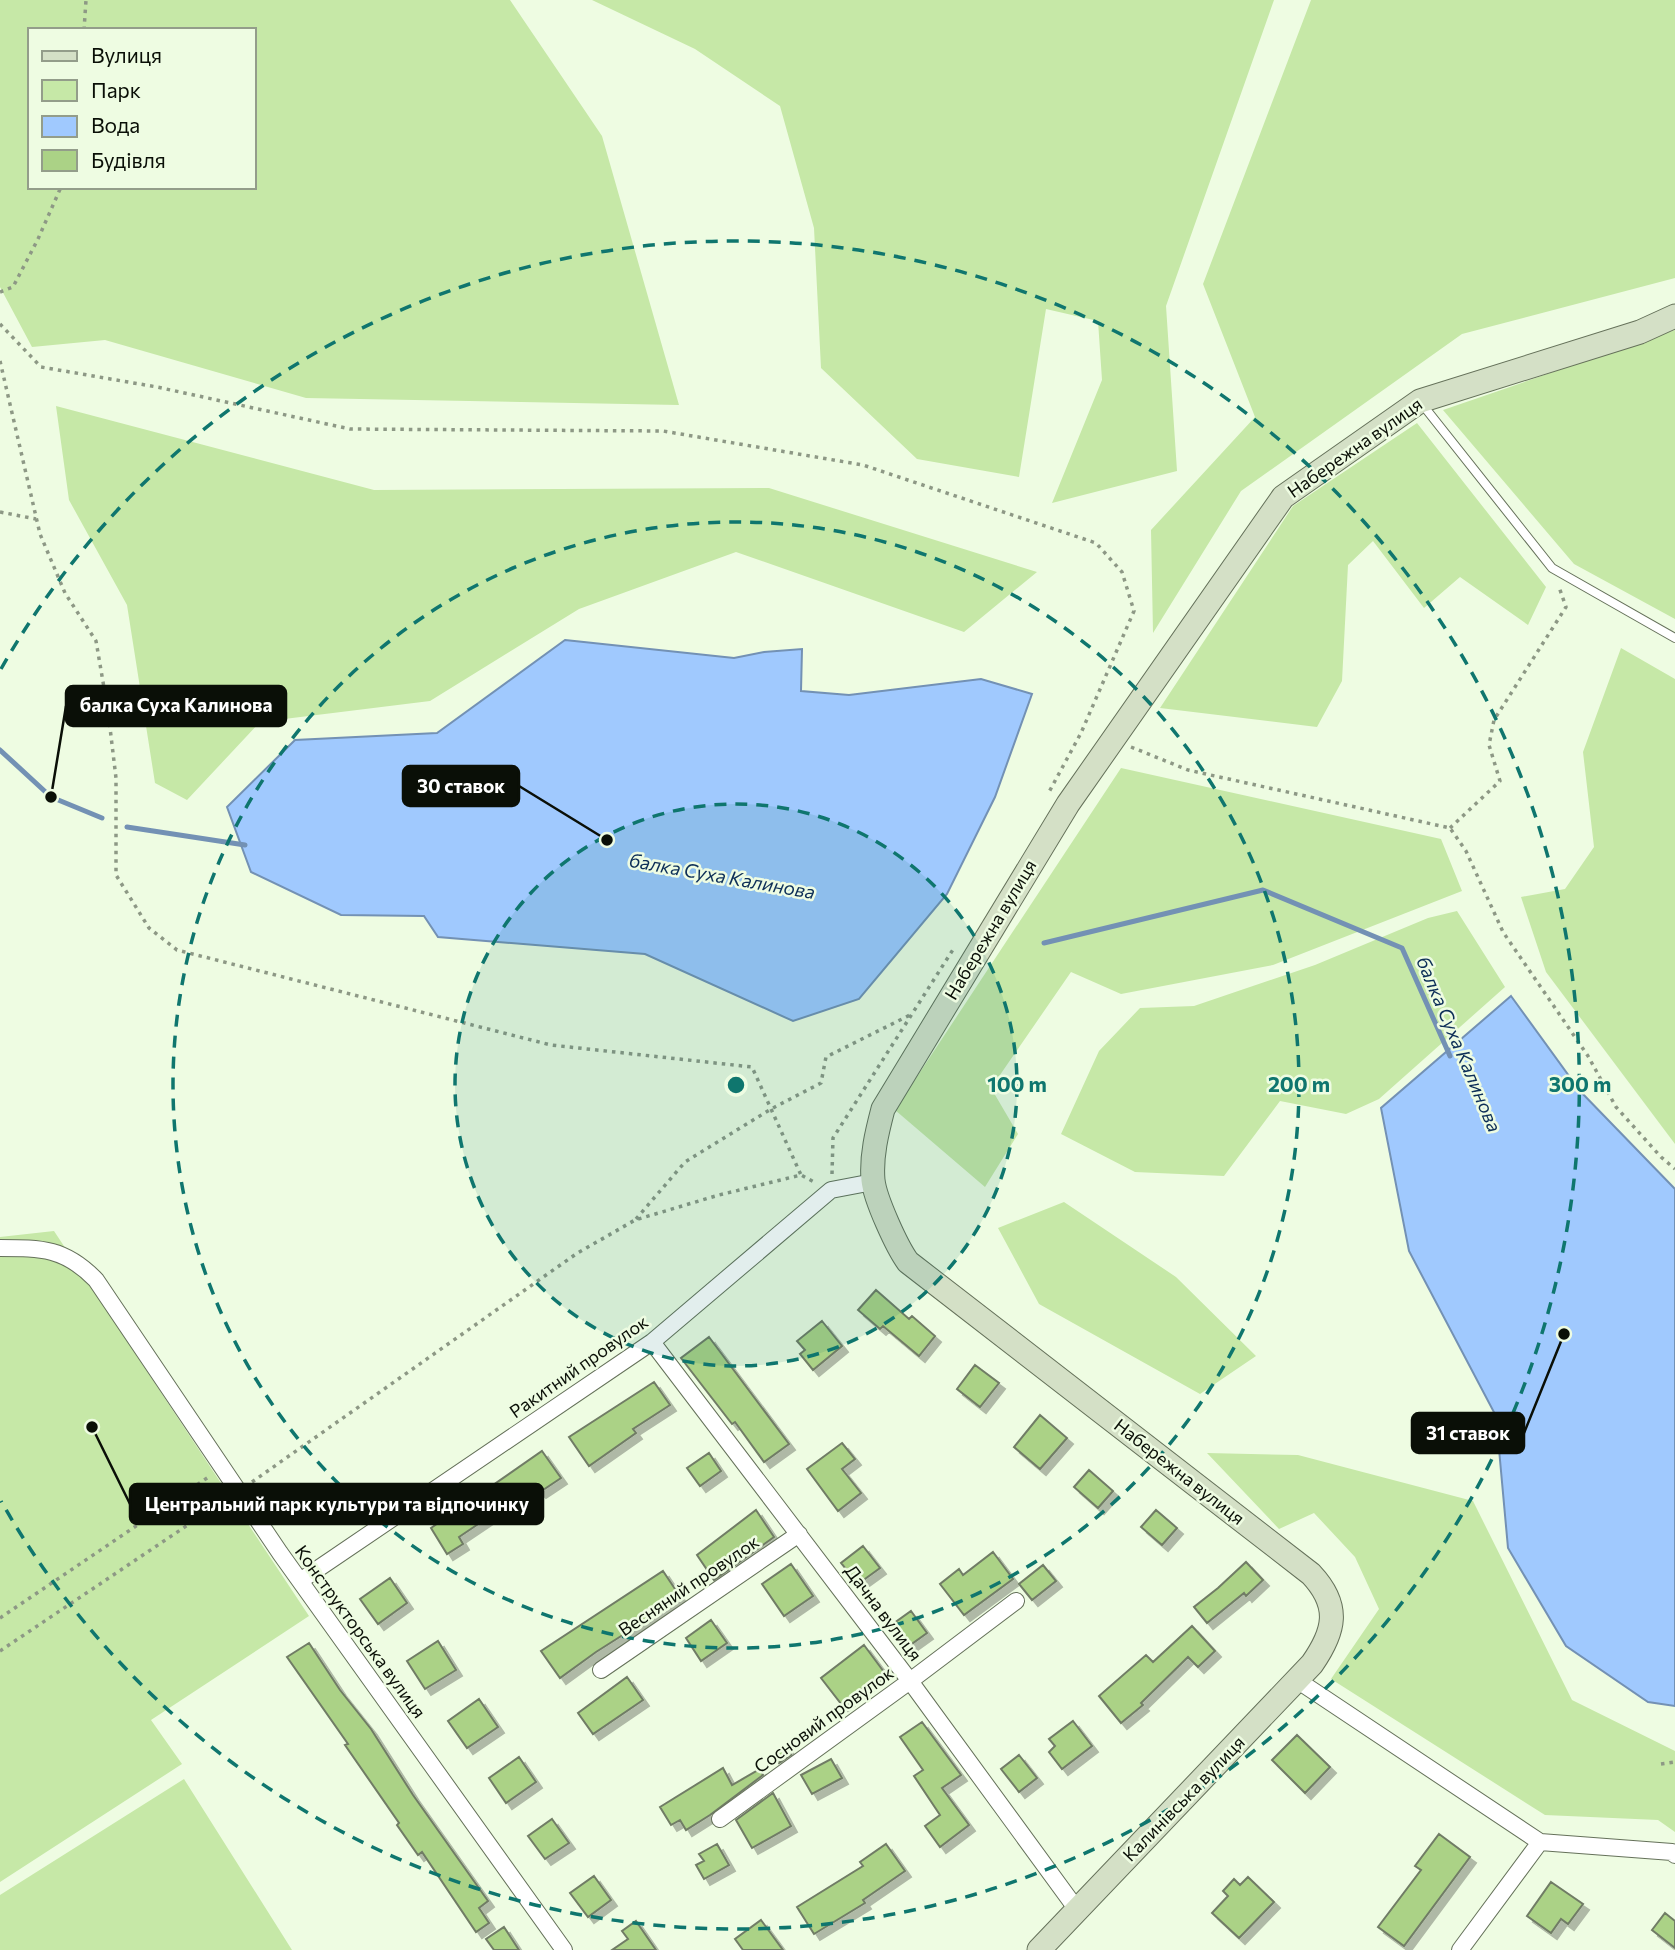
<svg xmlns="http://www.w3.org/2000/svg" width="1675" height="1950" font-family="Commissioner,sans-serif">
	<style>
		.green { fill: #c6e8a7; fill-rule: evenodd }
		.water { fill: #a0c9fe; stroke: #7391b4; stroke-width: 2 }
		.lines { fill: none; stroke-linecap: round; stroke-linejoin: round }
		.stream { stroke: #7391b4; stroke-width: 5 }
		.building { fill: #abd286; stroke: #707c65; stroke-width: 2; filter: url(#shadow) }
		.lane-casing { stroke: #65715a; stroke-width: 10 }
		.street-casing { stroke: #65715a; stroke-width: 18 }
		.secondary-casing { stroke: #65715a; stroke-width: 25 }
		.path { stroke: #8d9885; stroke-width: 3.5; stroke-dasharray: 3.5 5; stroke-linecap: butt }
		.lane { stroke: #fff; stroke-width: 8 }
		.street { stroke: #fff; stroke-width: 16 }
		.secondary { stroke: #d4e0c6; stroke-width: 23 }
		.ring { fill: none; stroke: #0f766e; stroke-width: 3.5; stroke-dasharray: 12 9 }
		.labels { text-anchor: middle; stroke-width: 5; stroke-linejoin: round; paint-order: stroke }
		.street-label { font-size: 18px; fill: #0a0f07; stroke: #eefce2 }
		.water-label { font-size: 19px; font-style: italic; fill: #0c2e57; stroke: #eefce2 }
		.centre { fill: #0f766e; stroke: #eefce2; stroke-width: 3.5 }
		.ring-label { font-size: 21px; text-anchor: middle; font-weight: bold; fill: #0f766e; stroke: #eefce2; stroke-width: 5; stroke-linejoin: round; paint-order: stroke }
		.leader { fill: none; stroke: #0a0f07; stroke-width: 2.5 }
		.callout-dot { fill: #0a0f07; stroke: #eefce2; stroke-width: 2.5 }
		.callout { fill: #0a0f07; stroke: #0a0f07; stroke-width: 2.5 }
		.callout-label { font-size: 19px; text-anchor: middle; font-weight: bold; fill: #fff }
	</style>
	<defs>
		<filter id="shadow"><feDropShadow dx="6" dy="6" stdDeviation="0" flood-color="#0004"/></filter>
	</defs>
	<rect width="100%" height="100%" fill="#eefce2"/>
	<path class="green" d="M0,0H510L602,136L679,405L306,398L105,340L32,347L0,287ZM30,30H254V187H30Z
		M592,0H1274L1166,306L1177,471L1052,503L1102,380L1098,321L1046,309L1019,477L917,459L821,368L814,228L780,106L695,49Z
		M1311,0H1675V278L1462,334L1241,491L1153,633L1151,530L1255,417L1203,284Z
		M1675,330V619L1574,564L1443,410Z
		M56,406L374,490L769,488L1037,572L964,632L736,552L579,609L430,701L260,722L187,800L155,783L127,605L69,500Z
		M1417,423L1546,587L1528,625L1460,577L1424,608L1373,541L1348,565L1342,681L1317,727L1160,708L1293,506Z
		M1621,648L1675,679V1144L1546,972L1521,897L1565,889L1594,847L1583,752Z
		M1121,768L1441,839L1462,891L1273,965L1121,994L1071,972L991,1088L1018,1134L985,1187L895,1110Z
		M1457,911L1505,987L1379,1099L1346,1114L1280,1101L1224,1176L1135,1172L1061,1134L1099,1051L1140,1008L1194,1006L1315,965L1428,918Z
		M1064,1202L1176,1277L1256,1356L1200,1394L1039,1304L998,1228Z
		M54,1231L309,1616L151,1720L182,1764L0,1882V1237Z
		M1207,1453L1298,1455L1473,1501L1572,1700L1675,1751V1832L1658,1820L1545,1815L1331,1679L1379,1609L1355,1557L1314,1513L1279,1529Z
		M184,1779L292,1950H0V1895Z"/>
	<path class="water" d="M565,640L734,658L764,652L802,649L801,691L849,695L981,679L1032,694L995,797L947,894L859,999L793,1021L645,954L438,937L424,916L341,915L251,872L227,807L295,740L437,733Z
		M1511,996L1580,1091L1675,1189V1706L1648,1702L1566,1646L1508,1548L1496,1416L1409,1251L1381,1108Z"/>
	<g class="lines">
		<path class="stream" d="M0,750L51,797L102,818
			M127,827L245,845
			M1044,943L1263,890L1402,948L1450,1056"/>
	</g>
	<path class="building" d="M876,1290L909,1319L912,1316L935,1336L919,1356L883,1326L880,1329L858,1310Z
		M822,1321L842,1346L813,1370L800,1354L805,1350L797,1341Z
		M709,1337L789,1444L764,1462L735,1422L732,1424L681,1358Z
		M975,1365L999,1383L980,1407L957,1389Z
		M654,1382L670,1405L633,1429L636,1433L589,1466L569,1437Z
		M1040,1415L1067,1438L1040,1469L1014,1447Z
		M842,1443L855,1459L842,1469L861,1493L838,1511L807,1469Z
		M542,1451L561,1478L540,1492L538,1490L504,1512L502,1508L459,1537L463,1544L447,1554L431,1528Z
		M709,1453L721,1471L700,1486L687,1468Z
		M1089,1470L1113,1491L1098,1508L1074,1487Z
		M756,1510L774,1537L714,1580L697,1555Z
		M1156,1510L1177,1528L1162,1545L1141,1527Z
		M863,1546L880,1568L858,1584L841,1563Z
		M993,1552L1013,1579L964,1615L940,1584L959,1569L963,1575Z
		M1246,1562L1263,1580L1246,1596L1244,1593L1207,1623L1194,1607L1218,1588Z
		M791,1564L813,1596L784,1616L762,1584Z
		M1043,1565L1056,1581L1032,1600L1019,1584Z
		M663,1571L681,1598L596,1652L560,1678L541,1651Z
		M390,1578L407,1603L378,1624L360,1599Z
		M911,1611L927,1633L906,1648L890,1626Z
		M711,1620L727,1643L701,1661L686,1638Z
		M1192,1626L1215,1651L1198,1667L1188,1657L1141,1703L1143,1705L1121,1723L1099,1696L1146,1655L1153,1662Z
		M438,1641L456,1670L425,1689L407,1661Z
		M309,1643L340,1690L371,1729L413,1795L488,1901L479,1908L489,1923L476,1932L422,1852L418,1855L397,1825L399,1823L345,1745L348,1744L287,1657Z
		M864,1645L884,1672L842,1705L821,1678Z
		M627,1677L643,1700L593,1734L578,1713Z
		M479,1699L498,1727L467,1748L448,1721Z
		M1073,1721L1092,1746L1062,1769L1049,1752L1055,1746L1049,1739Z
		M922,1722L961,1775L942,1788L969,1825L940,1847L925,1826L940,1815L914,1776L923,1770L900,1737Z
		M1297,1735L1330,1767L1305,1793L1272,1760Z
		M787,1747L791,1755L779,1763L774,1755Z
		M1019,1755L1037,1778L1019,1792L1001,1769Z
		M519,1757L536,1782L506,1803L489,1778Z
		M831,1759L842,1778L812,1794L801,1775Z
		M723,1768L732,1785L760,1769L763,1775L710,1815L686,1830L680,1820L671,1825L660,1807Z
		M773,1793L791,1826L752,1848L736,1820Z
		M552,1819L569,1843L545,1859L528,1836Z
		M1439,1834L1470,1857L1404,1946L1378,1927L1421,1870L1415,1866Z
		M717,1844L729,1865L704,1879L696,1865L704,1861L699,1854Z
		M886,1844L905,1871L863,1900L865,1903L814,1934L797,1907L863,1866L860,1862Z
		M594,1876L611,1900L588,1917L570,1893Z
		M1248,1877L1274,1902L1239,1938L1212,1913L1228,1896L1223,1891L1234,1879L1240,1885Z
		M1551,1882L1583,1904L1568,1924L1561,1919L1551,1933L1527,1916Z
		M1665,1913L1675,1921V1948L1652,1930Z
		M761,1920L783,1950H743L735,1939Z
		M636,1921L656,1950H612L628,1939L622,1931Z
		M504,1927L519,1950H494L486,1939Z"/>
	<g class="lines">
		<defs>
			<path id="lane" d="M1422,404L1552,568L1675,638"/>
			<path id="street" d="M0,1248C42,1248 65,1248 96,1280L280,1553L564,1950
				M652,1342L910,1681L1078,1911
				M300,1581L652,1342L831,1190L873,1182
				M601,1670L799,1534
				M1297,1680L1540,1842L1672,1852L1675,1855
				M720,1819L910,1681L1016,1601
				M1460,1950L1540,1842"/>
			<path id="secondary" d="M1039,1950L1312,1664C1335,1631 1341,1606 1311,1574L908,1262C897,1247 875,1199 873,1180C871,1156 877,1132 883,1109L1068,804L1283,497L1420,401L1640,332L1675,316"/>
		</defs>
		<use href="#lane" class="lane-casing"/>
		<use href="#street" class="street-casing"/>
		<use href="#secondary" class="secondary-casing"/>
		<path class="path" d="M84,30L86,0
			M0,292L13,287L38,239L61,187
			M0,324L41,367L157,387L350,429L663,431L863,465L1096,543L1122,572L1134,611L1081,733L1049,792
			M0,361L40,534L65,593L96,641L108,711L116,778V875L149,928L177,950L551,1045L752,1067L801,1175
			M0,512L36,519
			M1131,747L1188,770L1450,828L1466,851L1503,932L1588,1056L1616,1107L1661,1157L1675,1169
			M1450,828L1500,781L1489,745L1494,720L1566,607L1559,587
			M832,1174L833,1138L954,948
			M636,1219L685,1162L771,1109L821,1083L826,1057L910,1015
			M252,1482L576,1254L635,1220L719,1195L801,1175L816,1183
			M0,1618L210,1476
			M0,1651L225,1500
			M1661,1764L1675,1762"/>
		<use href="#lane" class="lane"/>
		<use href="#street" class="street"/>
		<use href="#secondary" class="secondary"/>
	</g>
	<circle cx="736" cy="1085" r="281" fill="#0f766e" fill-opacity=".12"/>
	<g class="ring">
		<circle cx="736" cy="1085" r="281"/>
		<circle cx="736" cy="1085" r="563"/>
		<path d="M1 669A844 844 0 1 1 1 1501"/>
	</g>
	<g class="labels">
		<g class="street-label">
			<text transform="translate(1355 448) rotate(-35)" y="6">Набережна вулиця</text>
			<text transform="translate(991 930) rotate(-59)" y="6">Набережна вулиця</text>
			<text transform="translate(579 1367) rotate(-35)" y="6">Ракитний провулок</text>
			<text transform="translate(1179 1472) rotate(38)" y="6">Набережна вулиця</text>
			<text transform="translate(689 1586) rotate(-34)" y="6">Весняний провулок</text>
			<text transform="translate(883 1613) rotate(53)" y="6">Дачна вулиця</text>
			<text transform="translate(360 1632) rotate(54)" y="6">Конструкторська вулиця</text>
			<text transform="translate(824 1720) rotate(-36)" y="6">Сосновий провулок</text>
			<text transform="translate(1184 1799) rotate(-46)" y="6">Калинівська вулиця</text>
		</g>
		<g class="water-label">
			<text transform="translate(722 876) rotate(10)" y="7">балка Суха Калинова</text>
			<text transform="translate(1459 1044) rotate(67)" y="7">балка Суха Калинова</text>
		</g>
	</g>
	<circle cx="736" cy="1085" r="10" class="centre"/>
	<g class="ring-label">
		<text x="1017" y="1092">100 m</text>
		<text x="1299" y="1092">200 m</text>
		<text x="1580" y="1092">300 m</text>
	</g>
	<path class="leader" d="M51 797L66 706M607 840L519 786M1564 1334L1524 1433M92 1427L130 1504"/>
	<g class="callout-dot">
		<circle cx="51" cy="797" r="7"/>
		<circle cx="607" cy="840" r="7"/>
		<circle cx="1564" cy="1334" r="7"/>
		<circle cx="92" cy="1427" r="7"/>
	</g>
	<g class="callout">
		<rect x="66" y="686" width="220" height="40" rx="7"/>
		<rect x="403" y="766" width="116" height="40" rx="7"/>
		<rect x="1412" y="1413" width="112" height="40" rx="7"/>
		<rect x="130" y="1484" width="413" height="40" rx="7"/>
	</g>
	<g class="callout-label">
		<text x="176" y="712">балка Суха Калинова</text>
		<text x="461" y="793">30 ставок</text>
		<text x="1468" y="1440">31 ставок</text>
		<text x="337" y="1511">Центральний парк культури та відпочинку</text>
	</g>
	<rect x="28" y="28" width="228" height="161" fill="#eefce2" stroke="#939d8a" stroke-width="2"/>
	<rect x="42" y="51" width="35" height="10" fill="#d4e0c6" stroke="#939d8a" stroke-width="2"/>
	<text x="91" y="63" font-size="21" fill="#0a0f07">Вулиця</text>
	<rect x="42" y="80" width="35" height="21" fill="#c6e8a7" stroke="#939d8a" stroke-width="2"/>
	<text x="91" y="98" font-size="21" fill="#0a0f07">Парк</text>
	<rect x="42" y="116" width="35" height="21" fill="#a0c9fe" stroke="#939d8a" stroke-width="2"/>
	<text x="91" y="133" font-size="21" fill="#0a0f07">Вода</text>
	<rect x="42" y="150" width="35" height="21" fill="#abd286" stroke="#939d8a" stroke-width="2"/>
	<text x="91" y="168" font-size="21" fill="#0a0f07">Будівля</text>
</svg>
